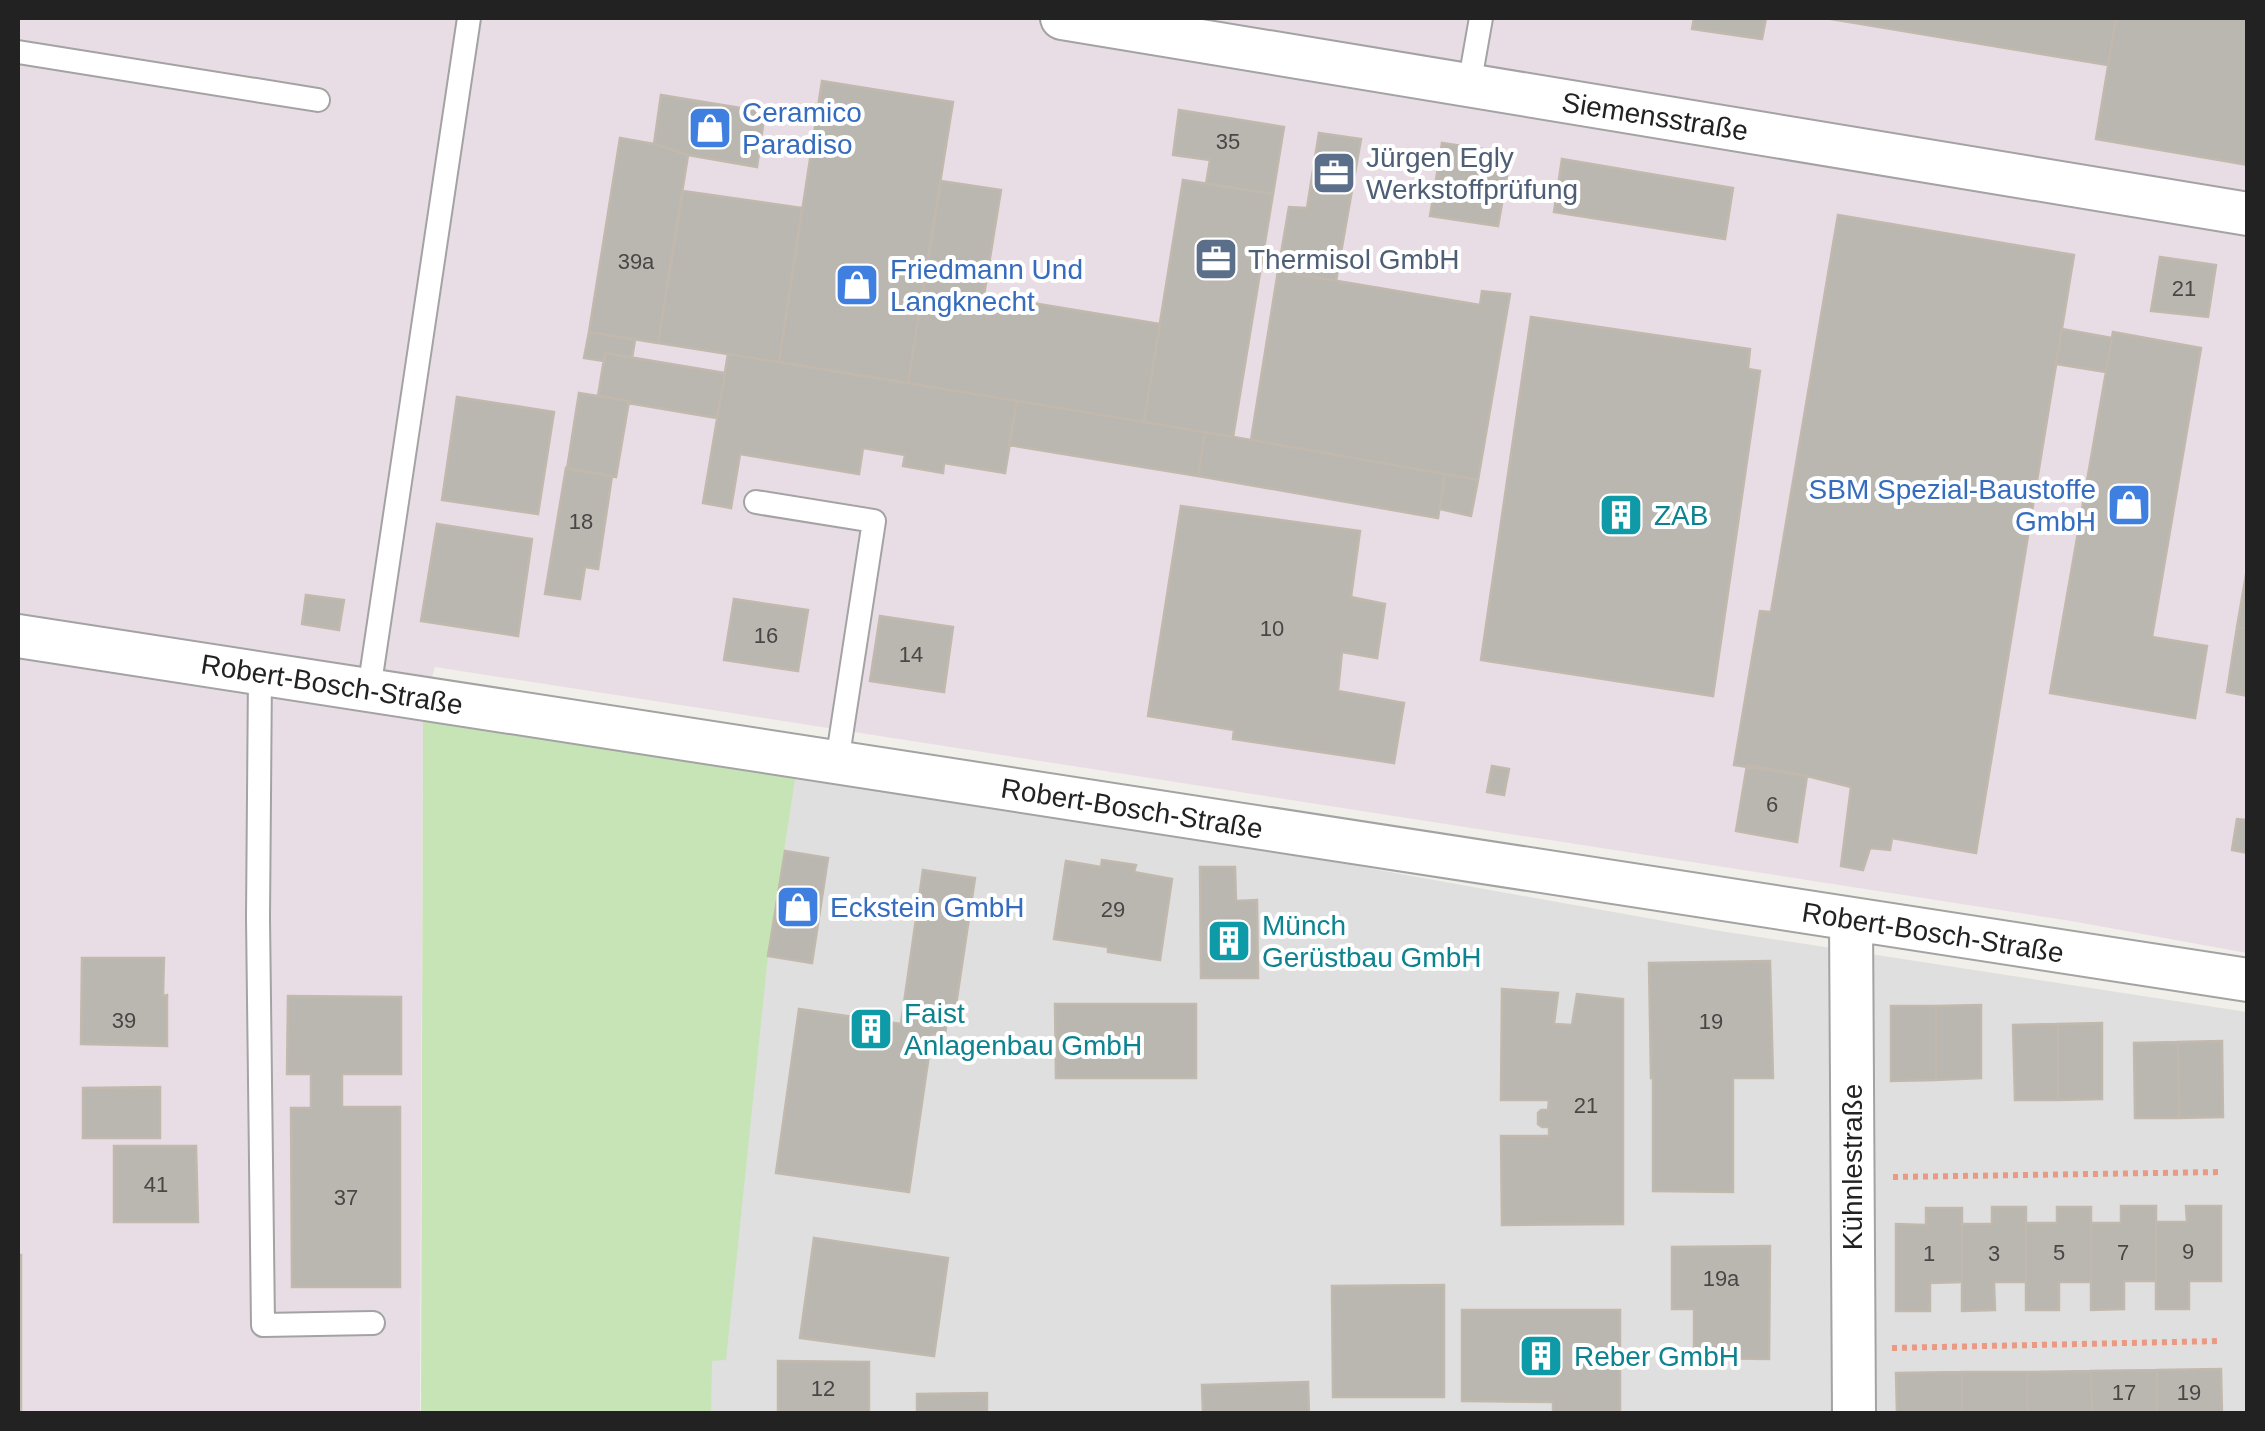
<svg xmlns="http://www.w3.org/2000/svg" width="2265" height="1431" font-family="Arial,sans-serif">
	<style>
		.residential { fill: #e0dfdf }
		.industrial { fill: #e9dde5 }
		.grass { fill: #c7e4b7 }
		.building { fill: #bab6b0; stroke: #c1b9ae; stroke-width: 2.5 }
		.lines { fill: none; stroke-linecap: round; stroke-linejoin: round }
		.service-casing { stroke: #a3a3a3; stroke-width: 26 }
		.minor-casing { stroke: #a3a3a3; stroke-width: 46 }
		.path { stroke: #ea9982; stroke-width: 6; stroke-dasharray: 5 5; stroke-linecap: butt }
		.service { stroke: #fff; stroke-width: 22 }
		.minor { stroke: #fff; stroke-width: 42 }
		.labels { text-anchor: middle; stroke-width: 8; stroke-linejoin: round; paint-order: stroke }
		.number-label { font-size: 22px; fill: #484746 }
		.shop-label { font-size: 28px; fill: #366cbe; stroke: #fff; text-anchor: start }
		.street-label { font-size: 28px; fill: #222; stroke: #fff }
		.service-label { font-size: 28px; fill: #4e5e75; stroke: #fff; text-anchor: start }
		.culture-label { font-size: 28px; fill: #0d838f; stroke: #fff; text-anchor: start }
	</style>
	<rect width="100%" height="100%" fill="#f1efea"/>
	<path class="residential" d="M797,766L1714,930L2247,1012V1413L421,1414Z"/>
	<path class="industrial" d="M18,18H2247V953L2071,921L435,667L423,705L420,1413H18Z"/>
	<path class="grass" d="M423,705L797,766L768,956L726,1360L712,1361L711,1413L421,1414Z"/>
	<path class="building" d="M1694,18H1766L1762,39L1692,29Z
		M1825,18H2116L2108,65Z
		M2116,18H2248V165L2096,139Z
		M822,81L953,102L908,383L779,362Z
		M661,95L765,112L757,167L688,155L654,144Z
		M1179,110L1284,127L1273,194L1206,184L1210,160L1173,155Z
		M1319,133L1361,139L1336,281L1278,271L1289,207L1307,208Z
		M620,138L654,144L688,155L658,343L589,332Z
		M1442,143L1511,153L1498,226L1430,216Z
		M1562,159L1733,188L1725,239L1554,212Z
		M1183,180L1273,194L1233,437L1144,422Z
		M941,181L1001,190L984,295L1160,324L1144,422L908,383Z
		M683,191L802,208L779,362L658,343Z
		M1838,215L2074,255L1976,853L1892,838L1890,850L1870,848L1863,870L1841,866L1851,787L1807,776L1734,765L1760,611L1771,612Z
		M2160,257L2216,265L2208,317L2151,311Z
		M1278,271L1480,305L1482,291L1510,294L1478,480L1251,440Z
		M1531,317L1750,349L1748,369L1760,371L1713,696L1481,660Z
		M2062,329L2112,338L2106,372L2056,364Z
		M589,332L635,340L632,358L605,353L604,361L584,358Z
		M2113,332L2201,348L2152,637L2207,646L2195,718L2050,693Z
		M605,353L725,373L717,418L628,403L629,401L598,396Z
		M728,354L1017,401L1005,473L944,463L943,473L903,466L905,455L863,448L859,474L740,454L731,508L703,503Z
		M579,393L629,401L616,477L567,469Z
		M457,397L554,412L538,514L442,500Z
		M1017,401L1205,432L1198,476L1009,445Z
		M1205,432L1445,474L1438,518L1198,476Z
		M566,468L612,476L598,569L585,567L580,599L545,594Z
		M1445,474L1478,480L1471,516L1440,509Z
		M1181,506L1360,531L1351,597L1385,604L1377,658L1342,652L1338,691L1404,703L1394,763L1233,739L1234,730L1148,716Z
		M437,524L532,539L518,636L421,621Z
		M2248,563V629L2237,627Z
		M306,595L344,600L339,630L302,624Z
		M734,599L808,610L798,671L724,660Z
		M880,616L953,627L944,692L870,681Z
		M2237,627L2248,629V696L2227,692Z
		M1747,765L1807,776L1797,842L1736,831Z
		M1492,766L1509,769L1504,795L1487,792Z
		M2248,809V853L2232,850L2237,819L2246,820Z
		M785,851L828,858L812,963L768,956Z
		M1102,860L1136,865L1134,872L1172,879L1160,960L1108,952V947L1054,939L1066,861L1101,867Z
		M1200,867H1235L1236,901L1257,900L1258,978H1201Z
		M923,870L975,878L956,1005L949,1004L945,1035L932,1034L909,1192L776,1173L799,1009L901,1024Z
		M82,958H164L163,996L167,995V1046L81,1044Z
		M1770,961L1773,1078H1733V1192L1653,1191V1078H1651L1649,963Z
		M1502,989L1558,993L1554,1024L1572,1025L1577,994L1623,999V1224L1502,1225L1501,1136H1549V1127H1542L1538,1124V1113L1541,1110H1548L1549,1100H1501Z
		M288,996L401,997V1074H342V1107H400V1287H292L291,1108H311V1074H287Z
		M1055,1004H1196V1078H1056Z
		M1981,1005V1078L1936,1080V1006Z
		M1891,1006H1936V1080L1891,1081Z
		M2102,1023V1099L2058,1100V1024Z
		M2058,1024V1100H2015L2013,1025Z
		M2222,1041L2223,1117L2179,1118L2178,1042Z
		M2178,1042L2179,1118H2135L2134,1043Z
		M160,1087V1138H83V1088Z
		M114,1146H196L198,1222H114Z
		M2121,1206H2156V1281H2124V1309L2091,1310V1223H2121Z
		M2186,1206H2221V1281H2189V1309H2156V1222H2187Z
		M1992,1207H2026V1282H1994L1995,1310L1962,1311V1224H1992Z
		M2057,1207H2091V1282H2059V1310H2026V1223H2057Z
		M1926,1208H1962V1282L1930,1283V1311H1896V1224L1926,1225Z
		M814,1238L948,1258L934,1356L800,1338Z
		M1770,1246L1769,1359L1694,1358V1309H1672V1247Z
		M18,1255H21V1414H18Z
		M1444,1285V1397H1333L1332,1286Z
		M1462,1310H1620V1414H1553V1402L1462,1401Z
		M778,1361L869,1362V1414H778Z
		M2221,1369L2222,1414H2157V1370Z
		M2157,1370V1414H2092L2091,1371Z
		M2091,1371L2092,1414H2027V1372Z
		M1962,1372V1414H1897L1896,1373Z
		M1962,1372H2027V1414H1962Z
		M1308,1382L1309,1414H1203L1202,1385Z
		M987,1393V1414H917V1394Z"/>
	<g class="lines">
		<defs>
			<path id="service" d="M18,52L318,100
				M1469,86L1481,18
				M756,502L874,521L837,762
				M260,673L258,918L263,1325L373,1323
				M369,690L469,18"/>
			<path id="minor" d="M1062,18L2248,214
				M18,636L2248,980
				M1851,920L1854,1414"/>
		</defs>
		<use href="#service" class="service-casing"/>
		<use href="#minor" class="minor-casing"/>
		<path class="path" d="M1893,1177L2222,1172
			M1892,1348L2221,1341"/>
		<use href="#service" class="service"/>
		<use href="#minor" class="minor"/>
	</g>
	<defs>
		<symbol id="shop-square" viewBox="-11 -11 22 22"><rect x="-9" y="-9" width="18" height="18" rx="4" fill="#3f7fe0" stroke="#fff"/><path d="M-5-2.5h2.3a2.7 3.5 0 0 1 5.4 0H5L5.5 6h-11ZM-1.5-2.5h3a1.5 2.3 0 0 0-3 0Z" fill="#fff"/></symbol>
		<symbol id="office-square" viewBox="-11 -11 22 22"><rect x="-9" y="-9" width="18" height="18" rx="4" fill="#5c6f8a" stroke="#fff"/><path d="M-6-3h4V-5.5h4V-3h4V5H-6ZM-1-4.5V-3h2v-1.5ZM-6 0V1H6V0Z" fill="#fff"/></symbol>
		<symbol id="building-square" viewBox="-11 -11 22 22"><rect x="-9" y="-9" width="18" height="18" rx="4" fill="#0f9aa8" stroke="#fff"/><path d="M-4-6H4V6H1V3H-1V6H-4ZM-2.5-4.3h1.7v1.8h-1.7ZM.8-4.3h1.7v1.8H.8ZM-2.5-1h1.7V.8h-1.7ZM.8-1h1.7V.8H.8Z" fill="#fff"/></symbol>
	</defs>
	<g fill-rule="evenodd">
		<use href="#shop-square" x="685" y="103" width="50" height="50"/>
		<use href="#office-square" x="1309" y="148" width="50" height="50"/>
		<use href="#office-square" x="1191" y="234" width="50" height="50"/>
		<use href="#shop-square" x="832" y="260" width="50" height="50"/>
		<use href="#shop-square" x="2104" y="480" width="50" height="50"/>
		<use href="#building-square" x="1596" y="490" width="50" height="50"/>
		<use href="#shop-square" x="773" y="882" width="50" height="50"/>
		<use href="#building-square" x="1204" y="916" width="50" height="50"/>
		<use href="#building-square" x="846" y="1004" width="50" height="50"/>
		<use href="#building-square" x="1516" y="1331" width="50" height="50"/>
	</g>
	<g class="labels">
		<g class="number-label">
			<text x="1228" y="149">35</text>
			<text x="636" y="269">39a</text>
			<text x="2184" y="296">21</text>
			<text x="581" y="529">18</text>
			<text x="1272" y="636">10</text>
			<text x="766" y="643">16</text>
			<text x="911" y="662">14</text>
			<text x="1772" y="812">6</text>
			<text x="1113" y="917">29</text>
			<text x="124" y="1028">39</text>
			<text x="1711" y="1029">19</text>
			<text x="1586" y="1113">21</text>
			<text x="156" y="1192">41</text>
			<text x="346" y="1205">37</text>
			<text x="2188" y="1259">9</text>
			<text x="2059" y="1260">5</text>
			<text x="2123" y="1260">7</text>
			<text x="1929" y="1261">1</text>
			<text x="1994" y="1261">3</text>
			<text x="1721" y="1286">19a</text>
			<text x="823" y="1396">12</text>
			<text x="2124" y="1400">17</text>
			<text x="2189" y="1400">19</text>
		</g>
		<g class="shop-label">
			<text x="742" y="122">Ceramico<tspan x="742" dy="32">Paradiso</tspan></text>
			<text x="890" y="279">Friedmann Und<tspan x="890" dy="32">Langknecht</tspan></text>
			<text x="2096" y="499" text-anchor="end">SBM Spezial-Baustoffe<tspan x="2096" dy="32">GmbH</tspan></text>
			<text x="830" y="917">Eckstein GmbH</text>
		</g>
		<g class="street-label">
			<text transform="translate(1655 116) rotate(9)" y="10">Siemensstraße</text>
			<text transform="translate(332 684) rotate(9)" y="10">Robert-Bosch-Straße</text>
			<text transform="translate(1132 808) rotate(9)" y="10">Robert-Bosch-Straße</text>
			<text transform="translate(1933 932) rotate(9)" y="10">Robert-Bosch-Straße</text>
			<text transform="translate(1852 1167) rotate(-90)" y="10">Kühnlestraße</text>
		</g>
		<g class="service-label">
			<text x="1366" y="167">Jürgen Egly<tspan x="1366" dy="32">Werkstoffprüfung</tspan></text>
			<text x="1248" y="269">Thermisol GmbH</text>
		</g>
		<g class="culture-label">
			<text x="1654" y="525">ZAB</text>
			<text x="1262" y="935">Münch<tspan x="1262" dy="32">Gerüstbau GmbH</tspan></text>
			<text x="904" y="1023">Faist<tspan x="904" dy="32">Anlagenbau GmbH</tspan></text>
			<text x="1574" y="1366">Reber GmbH</text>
		</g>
	</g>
	<rect width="2265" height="1431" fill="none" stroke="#222222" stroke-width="40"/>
</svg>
